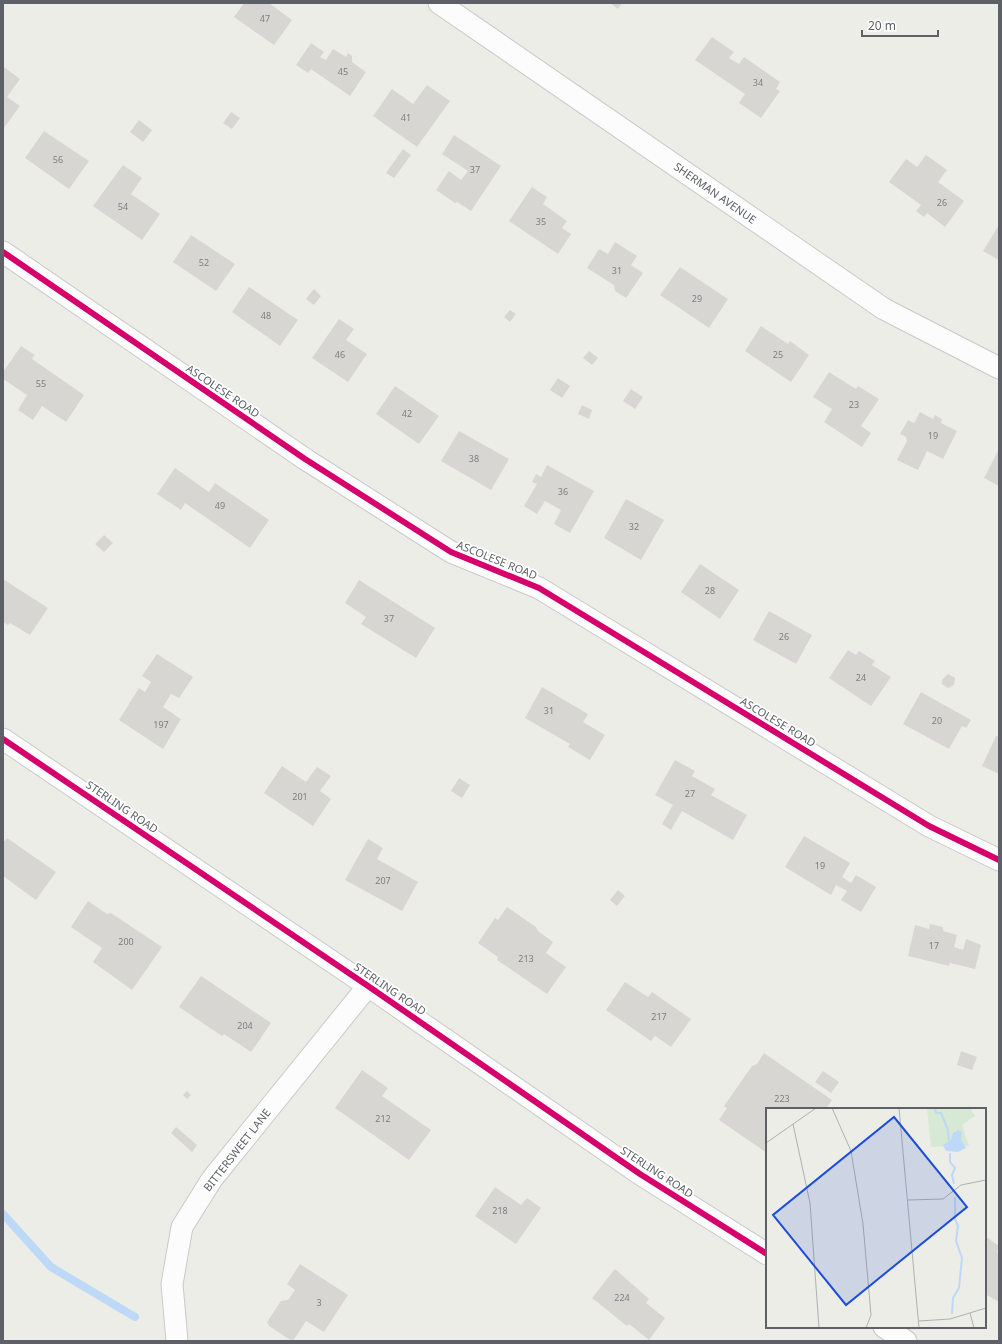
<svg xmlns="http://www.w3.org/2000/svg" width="1002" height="1344" font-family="'Noto Sans',sans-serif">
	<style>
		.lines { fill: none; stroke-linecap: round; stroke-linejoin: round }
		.stream { stroke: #bdd9f7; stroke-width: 8 }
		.building { fill: #d7d6d3 }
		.minor-casing { stroke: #c9c9c9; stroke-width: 23 }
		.minor { stroke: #fcfcfc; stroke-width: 21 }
		.cycleway-casing { stroke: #fff; stroke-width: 8 }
		.cycleway { stroke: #d6006c; stroke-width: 6 }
		.labels { text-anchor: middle; stroke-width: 3.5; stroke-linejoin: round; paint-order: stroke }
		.number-label { font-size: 9px; fill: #7c7e82 }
		.street-label { font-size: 11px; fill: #5d6066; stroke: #fff }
		.inset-river { fill: none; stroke: #bdd9f7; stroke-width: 2 }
		.inset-road { fill: none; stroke: #afb1b0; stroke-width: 1 }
		.view { fill: #1d4ed8; fill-opacity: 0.15; stroke: #1d4ed8; stroke-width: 2 }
		.inset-edge { fill: none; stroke: #5d6066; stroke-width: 2 }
	</style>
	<rect width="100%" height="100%" fill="#edede8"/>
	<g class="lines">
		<path class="stream" d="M3,1214L51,1267L135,1317"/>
	</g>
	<path class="building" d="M244,3H269L292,20L274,45L234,17Z
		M610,3H622L618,9Z
		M712,37L734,52L729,58L739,64L744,57L780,82L776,89L780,91L761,118L739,103L745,94L695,60Z
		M311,43L324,52L320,57L326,60L333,49L346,57L348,53L352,56V62L366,72L350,96L311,69L308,73L296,65Z
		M4,67L20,79L7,97L20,106L3,129Z
		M427,85L450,101L417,147L373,116L392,89L413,104Z
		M231,112L240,118L232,129L223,123Z
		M139,120L152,130L143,142L130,132Z
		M44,131L89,161L69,189L25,158Z
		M454,135L501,166L471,211L457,202L455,203L436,190L449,171L461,180L468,171L442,154Z
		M403,149L411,155L394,178L386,173Z
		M926,155L947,170L938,182L964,201L945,227L927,213L924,217L916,211L921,205L889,182L906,159L917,167Z
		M123,165L142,178L131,194L160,214L142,240L93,206Z
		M532,187L547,197L543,204L567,221L562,228L571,234L558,254L509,221Z
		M999,225V260L983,251Z
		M191,235L235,264L216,291L173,262Z
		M615,242L637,256L631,265L643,273L626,298L615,291L614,285L587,268L599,249L608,254Z
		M680,267L728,299L709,328L660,295Z
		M249,287L298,320L280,346L232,312Z
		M314,289L321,296L314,305L306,299Z
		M510,310L516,314L510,322L504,317Z
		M339,319L354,329L346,340L367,354L348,382L312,358Z
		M761,326L788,344L790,341L809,355L791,382L745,351Z
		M21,346L35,355L32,359L84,395L66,422L42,406L33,420L18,410L27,395L3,379V372Z
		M589,351L598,358L592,365L583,358Z
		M829,372L856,389L858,386L879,399L861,426L871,433L862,447L824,422L832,409L813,397Z
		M558,378L570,386L562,398L550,390Z
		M395,386L439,416L419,444L376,414Z
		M631,389L643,397L635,409L623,401Z
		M582,405L592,410L589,419L578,414Z
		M920,412L933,419L935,415L942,419L941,423L957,431L943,459L927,451L918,470L897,460L907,441L906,437L900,434L908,420L914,423Z
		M459,431L509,459L491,490L441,461Z
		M999,449V486L984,478Z
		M547,465L594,491L570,533L554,524L561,510L545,501L537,514L524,506L537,484L532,482L536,474L541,477Z
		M175,468L209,492L215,483L269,520L250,548L185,503L181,510L157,494Z
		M626,499L664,520L641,560L604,538Z
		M104,535L113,543L104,552L95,544Z
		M700,564L739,590L720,619L681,592Z
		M3,579L48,608L30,635L10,623L8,625L3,622Z
		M359,580L435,628L416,658L361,624L366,617L345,603Z
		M769,611L812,635L796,664L753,640Z
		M848,650L856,655L859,651L875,661L872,665L891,677L871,706L829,678Z
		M157,654L193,677L179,698L171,694L163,707L181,719L163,749L119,720L139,688L145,692L151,682L142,676Z
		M948,674L955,678L954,685L948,688L942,684V680Z
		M542,687L588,714L583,722L605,735L590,760L568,747L570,744L525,718Z
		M921,692L971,720L966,728L962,726L949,749L903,724Z
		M996,736L999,737V774L982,766Z
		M675,760L695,771L692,776L715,789L711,795L747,815L733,840L682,811L671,830L662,824L673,805L655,795Z
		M282,766L306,782L317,767L331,776L320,791L331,799L313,826L264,793Z
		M459,778L470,785L462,798L451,791Z
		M804,836L850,863L842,877L851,883L856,875L876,887L861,912L841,900L847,891L836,885L831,895L785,867Z
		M7,838L56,872L36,900L3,876V840L5,841Z
		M368,839L383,848L377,859L418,882L402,911L345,880Z
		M618,890L625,896L617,906L610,900Z
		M88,901L107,914L111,913L162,947L132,990L93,962L102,948L71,927Z
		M507,907L536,927L538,931L553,942L546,953L566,967L547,994L497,960L498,957L478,943L495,918L498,920Z
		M930,924L943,927V931L957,935L954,947L963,950L966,939L981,945L975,969L950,963L949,966L908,956L915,925L929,929Z
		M201,976L271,1023L251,1052L224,1034L222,1036L179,1007Z
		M625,982L648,997L652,992L691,1019L671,1047L655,1036L651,1041L606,1010Z
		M961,1051L977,1057L972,1070L957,1065Z
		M764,1053L832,1100L826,1109H767V1153L719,1120L727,1108L724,1106L752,1066L757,1064Z
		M362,1070L388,1088L382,1096L431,1130L409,1160L335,1108Z
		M823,1071L839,1082L831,1093L815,1082Z
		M187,1091L191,1095L187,1099L183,1095Z
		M176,1127L197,1145L192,1152L171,1133Z
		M495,1187L521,1205L527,1198L541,1208L516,1244L475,1216Z
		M985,1236L999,1246L997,1252L999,1253V1302L985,1294Z
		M300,1264L348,1295L324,1332L306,1321L293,1341H292L269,1326L267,1322L281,1301L288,1300L295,1290L287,1284Z
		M615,1269L649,1299L646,1303L665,1318L649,1340L629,1324L627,1326L592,1298Z"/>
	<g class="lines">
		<defs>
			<path id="minor" d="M439,3L884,309L999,368
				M3,252L305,459L451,552L539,588L929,826L999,860
				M3,739L368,986L640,1174L767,1254
				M884,1327L906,1341
				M177,1341L172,1284L182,1227L212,1179L368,986"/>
		</defs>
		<use href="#minor" class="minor-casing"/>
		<use href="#minor" class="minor"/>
		<defs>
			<path id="cycleway" d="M3,252L305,459L451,552L539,588L929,826L999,860
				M3,739L368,986L640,1174L767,1254"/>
		</defs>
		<use href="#cycleway" class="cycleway-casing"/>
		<use href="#cycleway" class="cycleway"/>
	</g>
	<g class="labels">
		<g class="number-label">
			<text x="265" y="22">47</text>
			<text x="343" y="75">45</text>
			<text x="758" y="86">34</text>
			<text x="406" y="121">41</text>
			<text x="58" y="163">56</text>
			<text x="475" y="173">37</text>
			<text x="942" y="206">26</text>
			<text x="123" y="210">54</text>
			<text x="541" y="225">35</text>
			<text x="204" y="266">52</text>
			<text x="617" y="274">31</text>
			<text x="697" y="302">29</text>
			<text x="266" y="319">48</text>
			<text x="340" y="358">46</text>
			<text x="778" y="358">25</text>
			<text x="41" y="387">55</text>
			<text x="854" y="408">23</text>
			<text x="407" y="417">42</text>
			<text x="933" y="439">19</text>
			<text x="474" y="462">38</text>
			<text x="563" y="495">36</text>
			<text x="220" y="509">49</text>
			<text x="634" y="530">32</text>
			<text x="710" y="594">28</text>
			<text x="389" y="622">37</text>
			<text x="784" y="640">26</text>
			<text x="861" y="681">24</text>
			<text x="549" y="714">31</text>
			<text x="937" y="724">20</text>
			<text x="161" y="728">197</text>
			<text x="690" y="797">27</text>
			<text x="300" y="800">201</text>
			<text x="820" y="869">19</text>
			<text x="383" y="884">207</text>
			<text x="126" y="945">200</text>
			<text x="934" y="949">17</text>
			<text x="526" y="962">213</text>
			<text x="659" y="1020">217</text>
			<text x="245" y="1029">204</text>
			<text x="782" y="1102">223</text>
			<text x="383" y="1122">212</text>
			<text x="500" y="1214">218</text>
			<text x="622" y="1301">224</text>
			<text x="319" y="1306">3</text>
		</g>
		<g class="street-label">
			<text transform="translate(715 193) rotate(35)" y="4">SHERMAN AVENUE</text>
			<text transform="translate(223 391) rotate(34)" y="4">ASCOLESE ROAD</text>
			<text transform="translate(497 560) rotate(22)" y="4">ASCOLESE ROAD</text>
			<text transform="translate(778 722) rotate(31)" y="4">ASCOLESE ROAD</text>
			<text transform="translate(122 807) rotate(34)" y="4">STERLING ROAD</text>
			<text transform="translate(390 989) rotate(34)" y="4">STERLING ROAD</text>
			<text transform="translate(237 1150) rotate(-52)" y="4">BITTERSWEET LANE</text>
			<text transform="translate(657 1172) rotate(33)" y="4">STERLING ROAD</text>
		</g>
	</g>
	<g transform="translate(766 1108)">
		<rect width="220" height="220" fill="#edede8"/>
		<path d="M161,0H204L209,8L196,17L203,38L165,39Z" fill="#d6e9d5"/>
		<path d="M192,22L196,24L195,32L200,40L192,44L180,43L177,37L185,32L187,25Z" fill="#bdd9f7"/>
		<path class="inset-river" d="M169,0L170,5H175L182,22L183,33M184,45V54L189,60L186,67L188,76M186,206L187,190L193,180L196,150L190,133L192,118L189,111V89"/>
		<path class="inset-road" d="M66,0L85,43L97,116L105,207L100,220M133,0L153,220M27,16L44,95L53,220M0,35L50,0M142,92L177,91L195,77L220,72M204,205L208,220M153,213L184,211L220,200"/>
		<path class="view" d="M128,9L201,99L80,197L7,107Z"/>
		<rect width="220" height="220" class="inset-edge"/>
	</g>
	<rect width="1002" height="1344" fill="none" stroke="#5d6066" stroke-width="8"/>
	<path d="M862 30v6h76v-6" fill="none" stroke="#5d6066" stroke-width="2"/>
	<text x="868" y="30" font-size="12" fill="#5d6066" stroke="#ffffff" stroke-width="3" paint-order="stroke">20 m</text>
</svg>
